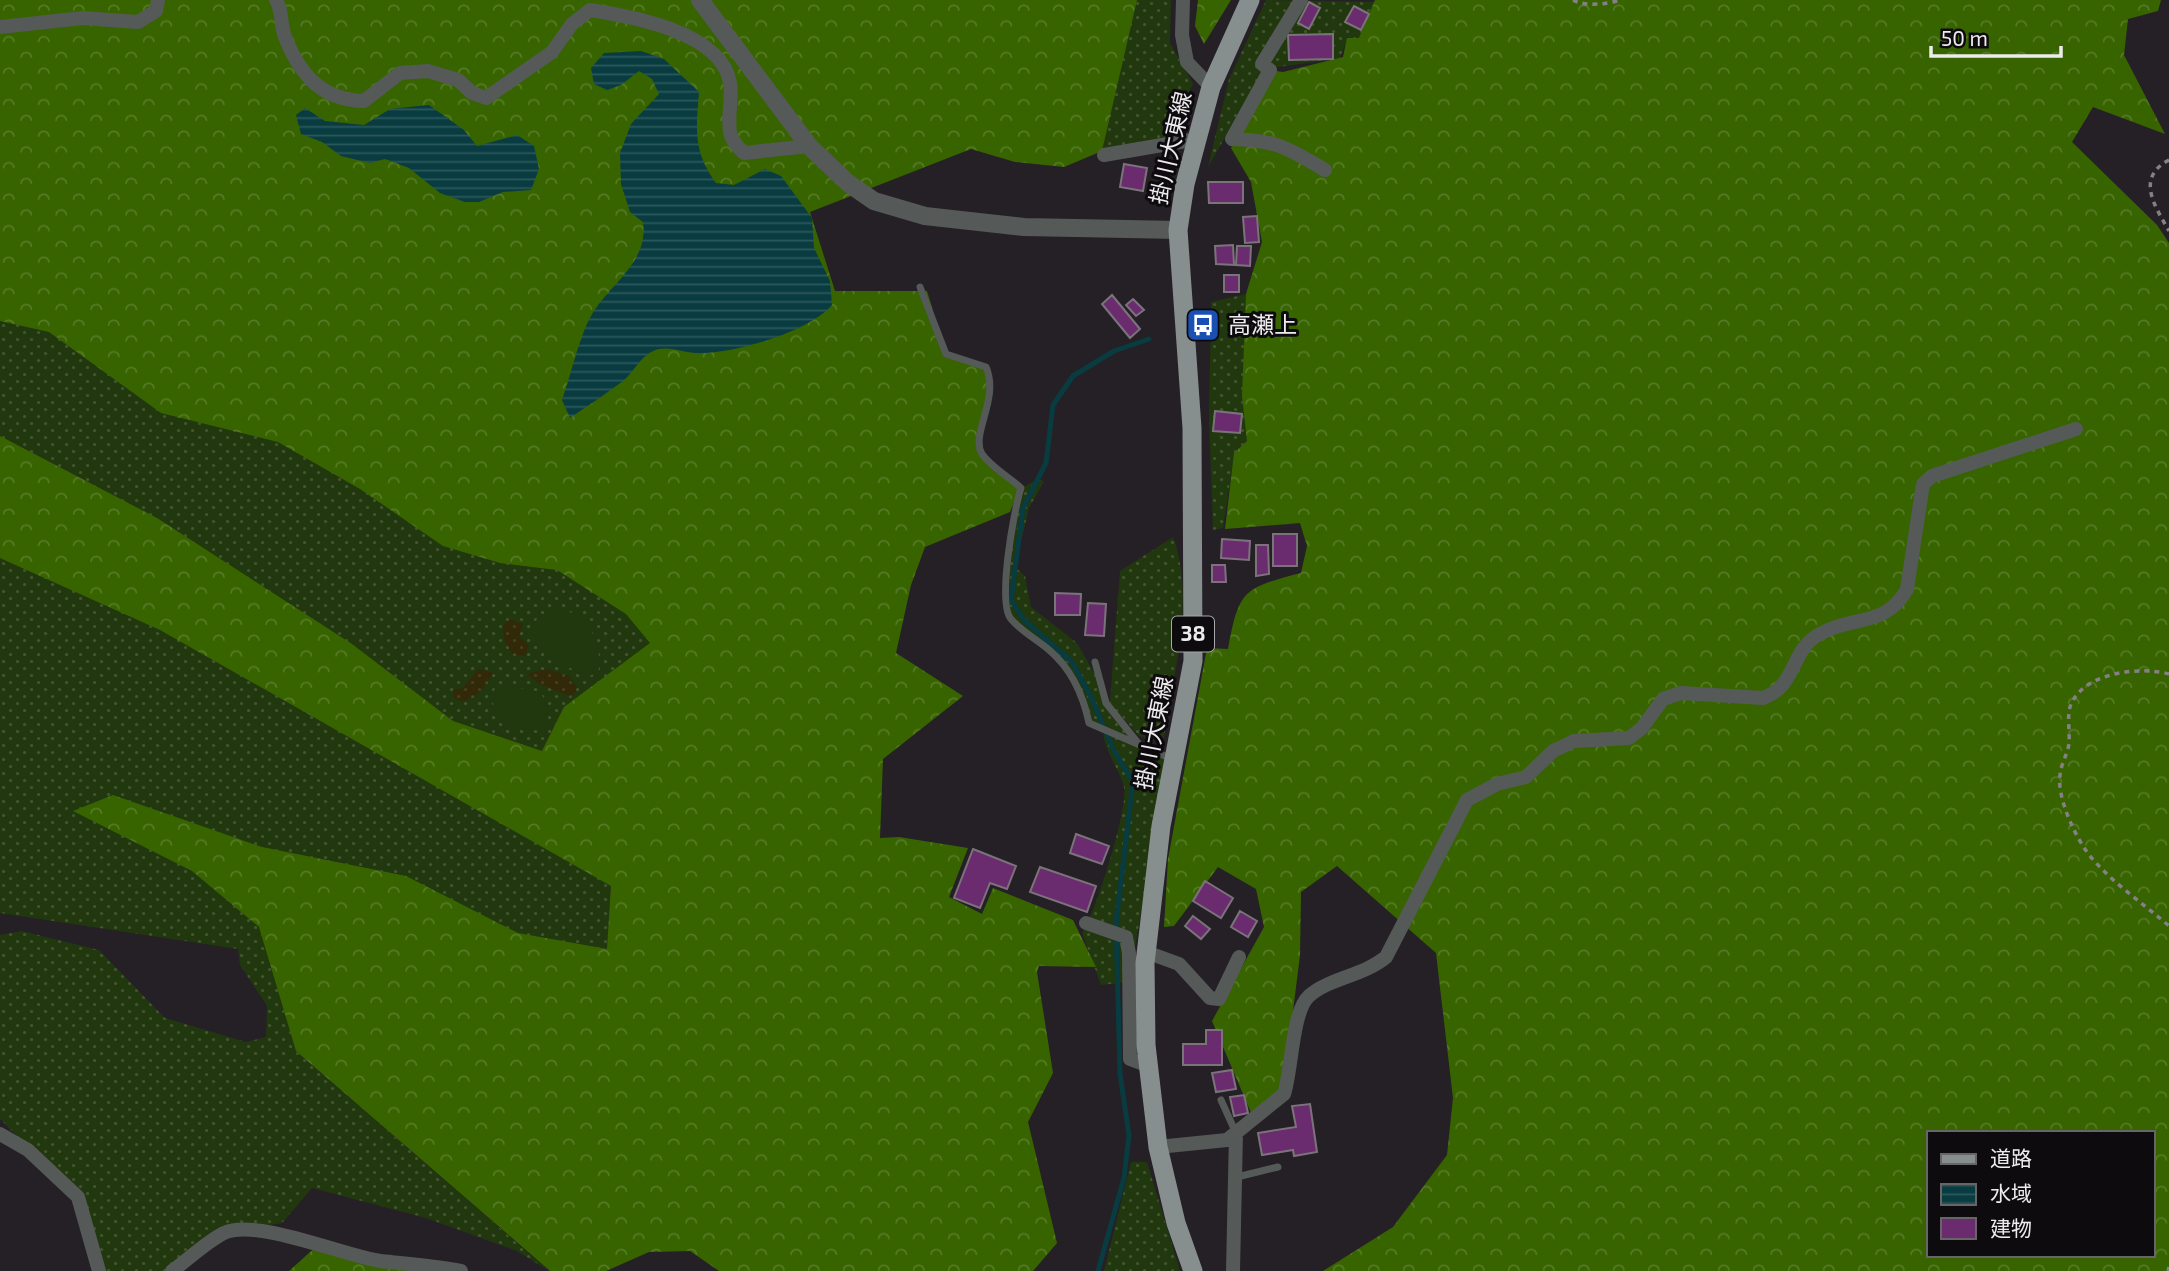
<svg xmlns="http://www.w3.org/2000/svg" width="2169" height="1271" font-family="'Exo 2','Noto Sans JP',sans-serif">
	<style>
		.grass { fill: url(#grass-dots) }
		.forest { fill: url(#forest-crowns); fill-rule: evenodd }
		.sand { fill: url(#sand-dots) }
		.garden { fill: #21370e }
		.water { fill: url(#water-rules) }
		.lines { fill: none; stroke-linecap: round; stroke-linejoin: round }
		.stream { stroke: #083c40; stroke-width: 5 }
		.building { fill: #6b2b6f; stroke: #7a747a; stroke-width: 2 }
		.path { stroke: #858085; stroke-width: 3.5; stroke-dasharray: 5 5; stroke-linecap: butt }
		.service { stroke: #555958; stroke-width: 7 }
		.minor { stroke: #555958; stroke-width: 14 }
		.tertiary { stroke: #555958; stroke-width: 18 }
		.primary { stroke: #878f8e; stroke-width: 19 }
		.labels { text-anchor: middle; stroke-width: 6; stroke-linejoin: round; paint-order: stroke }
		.shield { fill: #0d0b0d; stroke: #aaa8aa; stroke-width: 2 }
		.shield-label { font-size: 21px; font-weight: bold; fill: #eeebee }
		.street-label { font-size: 23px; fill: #eeebee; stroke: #0d0b0d }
		.poi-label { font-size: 23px; fill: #eeebee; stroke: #0d0b0d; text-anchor: start }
	</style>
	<defs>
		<pattern id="grass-dots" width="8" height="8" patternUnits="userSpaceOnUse" patternTransform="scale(1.75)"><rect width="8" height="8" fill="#21370e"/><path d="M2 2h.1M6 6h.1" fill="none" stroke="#425431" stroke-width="1.8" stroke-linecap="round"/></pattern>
		<pattern id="forest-crowns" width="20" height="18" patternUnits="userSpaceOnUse" patternTransform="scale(1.75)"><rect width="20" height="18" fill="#386400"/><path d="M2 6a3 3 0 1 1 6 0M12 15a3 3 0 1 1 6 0" fill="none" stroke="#557a26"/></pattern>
		<pattern id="sand-dots" width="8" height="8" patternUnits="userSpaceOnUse" patternTransform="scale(1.75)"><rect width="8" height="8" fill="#312907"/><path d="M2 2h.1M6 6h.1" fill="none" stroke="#453e1f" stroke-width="1.8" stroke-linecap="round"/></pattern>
		<pattern id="water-rules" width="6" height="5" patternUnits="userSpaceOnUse" patternTransform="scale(1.75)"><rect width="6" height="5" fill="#083c40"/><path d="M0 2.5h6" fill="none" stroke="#2c585c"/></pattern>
	</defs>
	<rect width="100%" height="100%" fill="#252025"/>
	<path class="grass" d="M1136,0H1171L1170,43L1193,84L1164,141L1102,151Z
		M1266,0L1375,2L1362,40H1347L1340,58L1264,69L1208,167L1229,79Z
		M0,263L701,618L633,975L296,1051L549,1271L517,1251L426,1218L312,1188L282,1223L226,1232L171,1271H100L78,1197L0,1119V935L22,931L99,950L165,1018L246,1042L266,1037L267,1006L240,965L238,949L0,913Z
		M1246,294L1247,441L1234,456L1223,528L1213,530L1209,419L1211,302Z
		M1037,480L1044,481L1029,508L1015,567L1025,576L1031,607L1077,643L1110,701L1120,571L1173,537C1196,597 1172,681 1163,744L1138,735L1118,712L1141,745L1087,721L1066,668L1007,620L1014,511L1021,488Z
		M1104,732L1168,757L1129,982L1101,985L1082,933C1095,916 1129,806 1124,787C1120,770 1102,747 1104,732Z
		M1131,1162H1147L1180,1271H1104Z"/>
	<path class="forest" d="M0,0H1137L1102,151L1064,167L1015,162L971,149L810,212L835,291H927L946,354L986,367C999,395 967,427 983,453C989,465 1010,476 1021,485L1010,512L925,547L911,585L896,653L963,696L883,759L880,838L899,837L968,848L949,897L982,914L993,888L1073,920L1096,967L1039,966L1037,972L1053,1073L1028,1122L1057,1243L1033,1271H719L690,1251L649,1252L606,1271H550L296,1051L259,927L192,871L73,811L113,795L262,847L406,876L518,933L607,949L611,886L160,630L0,558V436L157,518L352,644L453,721L542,751L564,707L650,643L626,614L557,570L500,563L443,546L360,489L278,442L161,413L49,332L0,321Z
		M1198,0H1231L1204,44L1195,26Z
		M1375,0H2161L2158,11L2128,19L2124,55L2165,134L2093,107L2072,142L2157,225L2169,243V1271H1323L1393,1227L1447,1155L1453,1098L1436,953L1337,866L1301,892L1300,955L1283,1091L1252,1115L1212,1021L1264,927L1256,889L1218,867L1174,926L1164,927L1168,859L1207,648L1228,649C1239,590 1243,588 1301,573L1307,546L1300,523L1225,529L1234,453L1247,441L1242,396L1246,294L1262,242L1251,182L1231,148L1270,70L1283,72L1343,57L1347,38H1359ZM1929,1133H2153V1255H1929Z
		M319,1244L418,1271H289Z"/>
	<path class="sand" d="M509,619L523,624L519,636L529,646L525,656L512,654L504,640L503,626Z
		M478,669L494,673L479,693L463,702L454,698L453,690L463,688Z
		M546,669L569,676L577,688L572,697L539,684L527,674Z"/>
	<path class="garden" d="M564,609C590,620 601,640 599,669L589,677C562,663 542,660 531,628C538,614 549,610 564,609Z
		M496,687H517L542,695L548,706L547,724C532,736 512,727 497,717L491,696Z"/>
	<path class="water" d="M641,51L664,59L699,92C696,130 693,151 716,183L734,185L765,169L781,176L812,218L814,248L830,281L832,305C809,332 731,355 695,353C680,352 667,345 653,351C641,356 633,373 623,381C606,394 587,406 570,418L562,400C570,378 580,335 590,318C608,284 649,264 643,222L630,212L621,184L620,153L631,124L659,94L652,79L639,71L621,85L607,90L594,84L591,68L604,53Z
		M429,105L464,130L477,146L517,135L534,146L539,169L531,190L503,192L479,202H465L440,193L409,168L385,159L370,163L341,156L322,142L301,134L296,115L305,108L325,121L364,125L390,109Z"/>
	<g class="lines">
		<path class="stream" d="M1098,1271L1124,1178L1129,1135L1120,1074L1116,922L1133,782L1114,751L1091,697L1072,662L1024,620L1011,600L1023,508L1046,463L1053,405L1073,376L1114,351L1149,339"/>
	</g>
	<path class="building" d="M1309,2L1320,8L1309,29L1298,23Z
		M1354,6L1369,14L1361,30L1345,22Z
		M1333,34V59L1289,60L1288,35Z
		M1124,164L1147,168L1143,191L1120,187Z
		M1208,182H1243V203H1209Z
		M1257,216L1259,242L1245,243L1243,217Z
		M1233,245L1234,265L1216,264L1215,246Z
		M1237,246H1251L1250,266L1236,265Z
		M1224,275H1239V292H1224Z
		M1112,295L1140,329L1130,338L1102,304Z
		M1133,299L1144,310L1136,316L1126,305Z
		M1215,411L1242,414L1240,433L1213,431Z
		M1273,534H1297V566H1273Z
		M1222,539L1250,541L1249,560L1221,558Z
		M1256,545H1268L1269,574L1256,576Z
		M1212,565H1225L1226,582H1212Z
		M1055,593L1081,594L1080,615H1055Z
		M1088,603L1106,604L1104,636L1085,635Z
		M1076,834L1109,846L1102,864L1070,853Z
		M973,849L1016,866L1007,889L990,883L980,908L954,898Z
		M1040,867L1096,886L1087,912L1030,892Z
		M1205,881L1233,898L1221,918L1193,901Z
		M1240,911L1257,921L1248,937L1231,927Z
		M1193,916L1210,929L1201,939L1185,926Z
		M1206,1030H1222V1065H1183V1044H1206Z
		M1232,1070L1236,1089L1216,1092L1212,1073Z
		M1244,1095L1248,1113L1234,1116L1230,1097Z
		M1310,1104L1317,1152L1294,1156L1293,1150L1262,1155L1258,1133L1296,1127L1292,1106Z"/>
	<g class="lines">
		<path class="path" d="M1573,0C1586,7 1607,4 1620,0
			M2169,160C2135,178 2155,206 2169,231
			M2169,674C2140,666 2082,672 2070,707C2067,717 2070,733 2069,744C2067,755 2061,764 2060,775C2057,795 2072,829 2083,846C2101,875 2143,903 2169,926
			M2168,1271L2169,1267"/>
		<path class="service" d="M920,287L946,354L986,367C1000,399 970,434 982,454C991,467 1009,477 1021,488C1014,509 997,603 1011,619C1021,631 1036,639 1048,649C1071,668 1083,694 1089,723L1172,759
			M1095,662L1106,703L1138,743
			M1221,1100L1236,1133
			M1237,1177L1278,1167"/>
		<path class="minor" d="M276,0C283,11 280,25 285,37C300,75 322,100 364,101L400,73L428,71L458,80L472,93L486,98L552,52L572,24L590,10C630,16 722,32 730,83C733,99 726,121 731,136C733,142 740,149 744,153L809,146
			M1183,0L1182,35L1187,62L1211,87
			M1301,0L1262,64L1270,70L1232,139C1276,140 1288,148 1325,170
			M0,27L83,18L138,22L156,11L158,0
			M1104,155L1197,139
			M1086,923L1126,937L1129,953L1130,1059L1149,1066
			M1146,952L1179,964L1210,998L1219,999L1239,957
			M0,1134L28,1150L78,1197L99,1271
			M1158,1147L1227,1140L1284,1094C1292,1070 1292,1011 1309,996C1329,978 1363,976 1386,957L1467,800L1497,784L1526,777L1553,751L1574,741L1629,738L1642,728L1663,699L1681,693L1763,698C1796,687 1791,650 1818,635C1851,615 1886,628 1907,589L1923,484L1932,476L2076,429
			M172,1271C189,1259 206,1242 224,1233C257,1218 344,1256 381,1261C408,1264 434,1266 461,1271
			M1233,1271L1236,1133"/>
		<path class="tertiary" d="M700,0L809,146L848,183L874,201L925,216L1024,227L1178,230"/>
		<path class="primary" d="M1193,1271L1176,1223L1158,1147L1146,1045L1145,963L1161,826L1193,661L1192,428L1178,230L1185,184L1211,87L1250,0"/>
	</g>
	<defs>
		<symbol id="bus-square" viewBox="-11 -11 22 22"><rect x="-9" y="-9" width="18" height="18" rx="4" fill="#1a4fb4" stroke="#0d0b0d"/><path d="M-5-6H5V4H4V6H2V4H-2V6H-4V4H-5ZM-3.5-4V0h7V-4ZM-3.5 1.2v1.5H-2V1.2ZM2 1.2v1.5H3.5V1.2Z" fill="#fff"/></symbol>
	</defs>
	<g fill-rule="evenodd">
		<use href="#bus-square" x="1184" y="306" width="38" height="38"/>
	</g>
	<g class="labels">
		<rect class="shield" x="1172" y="616.5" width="42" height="35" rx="5"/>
		<g class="shield-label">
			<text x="1193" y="641">38</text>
		</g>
		<g class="street-label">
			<text transform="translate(1171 148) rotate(-77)" y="8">掛川大東線</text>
			<text transform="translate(1154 733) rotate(-79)" y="8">掛川大東線</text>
		</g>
		<g class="poi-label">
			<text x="1228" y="333">高瀬上</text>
		</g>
	</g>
	<rect x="1927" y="1131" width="228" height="126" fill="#0d0b0d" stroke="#676567" stroke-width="2"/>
	<rect x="1941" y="1154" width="35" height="10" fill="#878f8e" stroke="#676567" stroke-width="2"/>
	<text x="1990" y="1166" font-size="21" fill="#eeebee">道路</text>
	<rect x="1941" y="1184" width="35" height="21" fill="url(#water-rules)" stroke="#676567" stroke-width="2"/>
	<text x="1990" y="1201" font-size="21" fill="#eeebee">水域</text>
	<rect x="1941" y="1218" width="35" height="21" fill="#6b2b6f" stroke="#676567" stroke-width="2"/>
	<text x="1990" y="1236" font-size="21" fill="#eeebee">建物</text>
	<path d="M1931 46v10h130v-10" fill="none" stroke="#eeebee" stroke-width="3.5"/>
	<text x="1941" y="46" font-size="21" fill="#eeebee" stroke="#0d0b0d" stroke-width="5" paint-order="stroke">50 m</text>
</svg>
